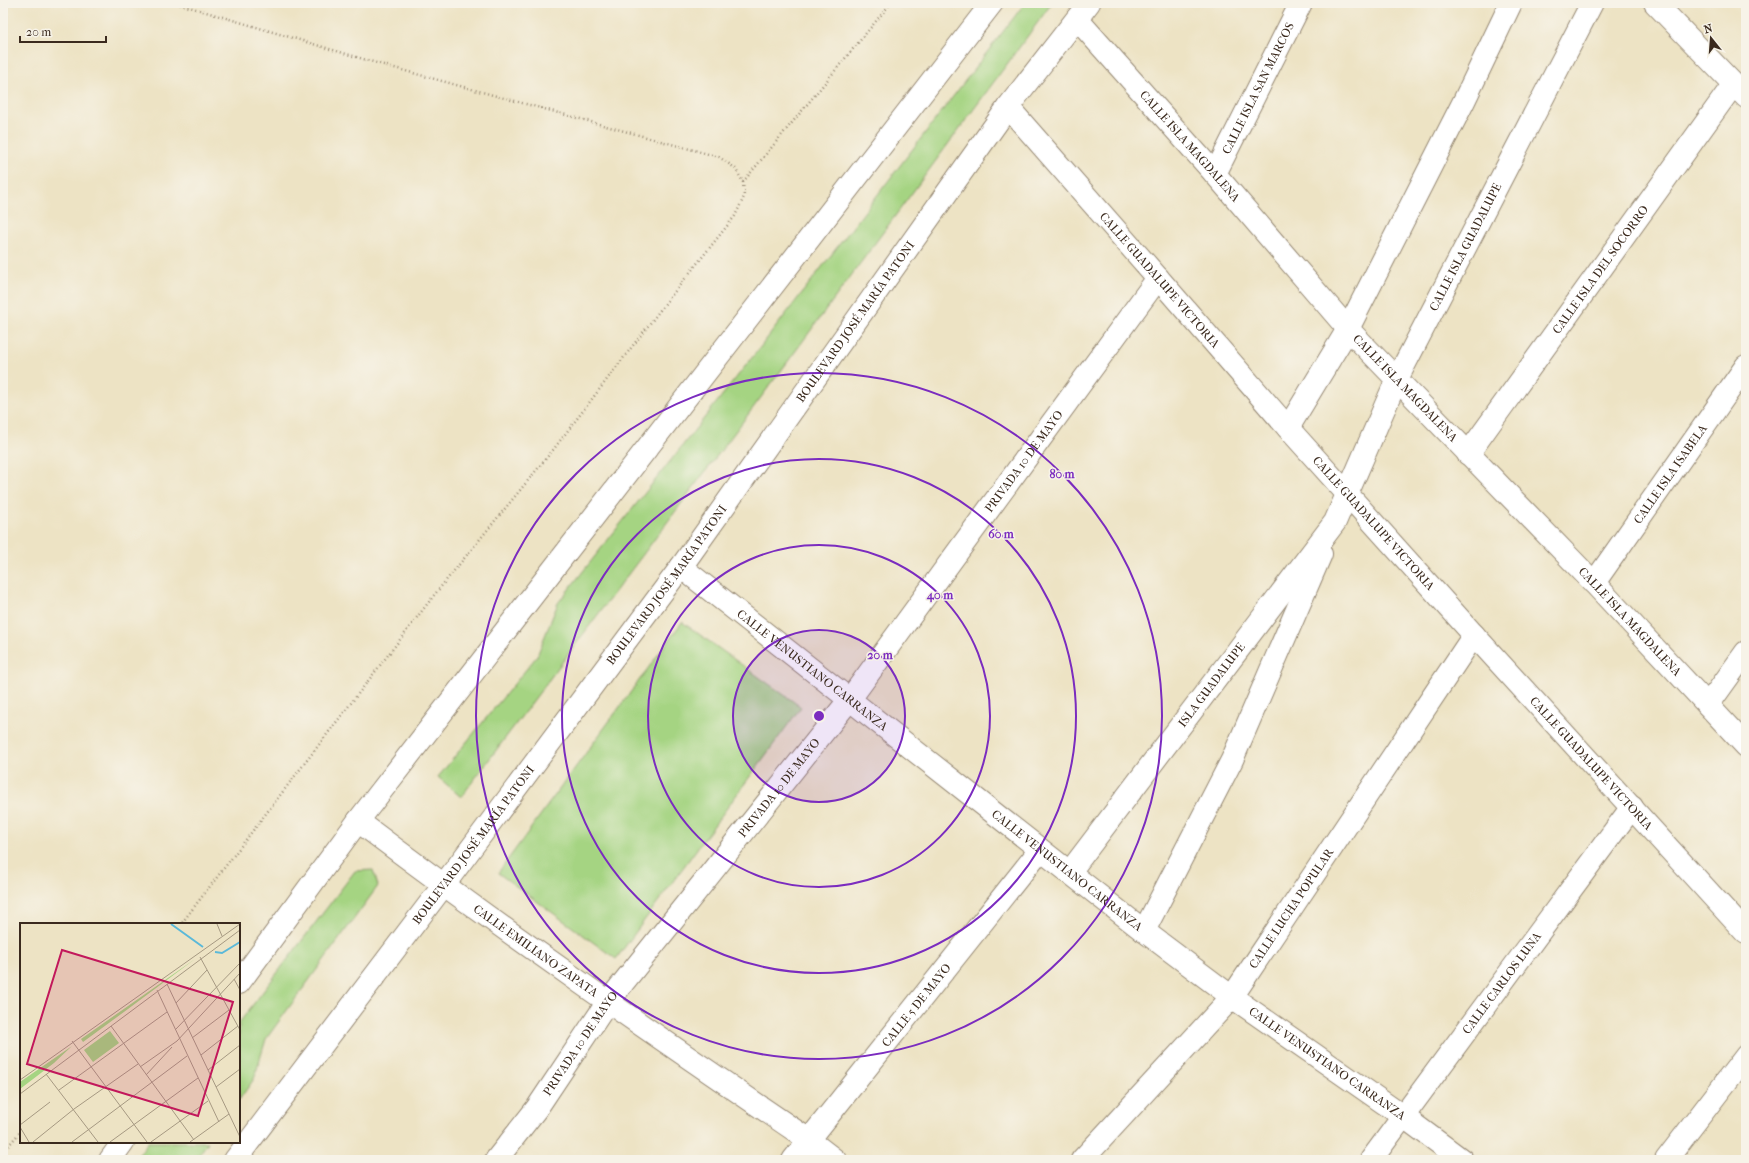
<svg xmlns="http://www.w3.org/2000/svg" width="1749" height="1163" font-family="'IM FELL French Canon',serif">
	<style>
		.green { fill: #a5d482; stroke: #707f50 }
		.lines { fill: none; stroke-linecap: round; stroke-linejoin: round }
		.minor-casing { stroke: #948671; stroke-width: 24 }
		.secondary-casing { stroke: #948671; stroke-width: 24 }
		.path { stroke: #948671; stroke-width: 2.5; stroke-dasharray: 1 3; stroke-linecap: butt }
		.minor { stroke: #fff; stroke-width: 22 }
		.secondary { stroke: #fff; stroke-width: 22 }
		.ring { fill: none; stroke: #7b2cbf; stroke-width: 2 }
		.labels { text-anchor: middle; stroke-width: 3; stroke-linejoin: round; paint-order: stroke }
		.street-label { font-size: 12px; fill: #3b2a1e; stroke: #f7f3e8 }
		.inset-river { fill: none; stroke: #5bb9d9; stroke-width: 2 }
		.inset-road { fill: none; stroke: #a69982; stroke-width: 1 }
		.view { fill: #c2185b; fill-opacity: 0.15; stroke: #c2185b; stroke-width: 2 }
		.inset-edge { fill: none; stroke: #3b2a1e; stroke-width: 2 }
		.centre { fill: #7b2cbf; stroke: #f7f3e8; stroke-width: 2 }
		.ring-label { font-size: 12px; text-anchor: middle; font-weight: bold; fill: #7b2cbf; stroke: #f7f3e8; stroke-width: 3; stroke-linejoin: round; paint-order: stroke }
	</style>
	<rect width="100%" height="100%" fill="#f7f3e8"/>
	<filter id="ink" filterUnits="userSpaceOnUse"><feTurbulence type="fractalNoise" baseFrequency=".025" numOctaves="2"/><feDisplacementMap in="SourceGraphic" scale="8" xChannelSelector="R" yChannelSelector="G"/><feConvolveMatrix kernelMatrix="1 2 1 2 8 2 1 2 1" color-interpolation-filters="sRGB"/></filter>
	<filter id="wash" filterUnits="userSpaceOnUse"><feTurbulence type="fractalNoise" baseFrequency=".012" numOctaves="4" result="noise"/><feDisplacementMap in="SourceGraphic" scale="16" xChannelSelector="R" yChannelSelector="G"/><feGaussianBlur stdDeviation="0.9" result="paint"/><feColorMatrix in="noise" values="0 0 0 0 0 0 0 0 0 0 0 0 0 0 0 0 0 1.4 0 .05"/><feComposite in="paint" operator="in"/></filter>
	<g filter="url(#wash)">
		<rect width="100%" height="100%" fill="#ede3c4"/>
		<path class="green" d="M1025,3H1052L789,360L461,797L438,777L537,656L558,603L762,345Z
			M682,622L801,707L616,959L498,873Z
			M373,870L378,886L266,1039L254,1079L239,1100V1023L355,871Z
			M148,1142H208L195,1160H135Z"/>
	</g>
	<g filter="url(#ink)">
		<g class="lines">
			<defs>
				<g id="minor">
					<path d="M1655,3L1746,97"/>
					<path id="s1" d="M1077,19L1215,174L1348,329L1594,583L1746,746"/>
					<path id="s2" d="M1008,107L1158,278L1288,428L1474,635L1746,933"/>
					<path id="s3" d="M1215,174L1301,3"/>
					<path d="M1288,428L1348,329L1464,101L1511,3"/>
					<path id="s4" d="M1468,454L1733,85"/>
					<path id="s5" d="M681,567L1144,931L1232,997L1404,1117L1462,1160"/>
					<path id="s6" d="M1594,583L1746,366"/>
					<path d="M1708,705L1746,652"/>
					<path id="s7" d="M358,821C505,932 656,1036 809,1140L835,1160"/>
					<path id="s8" d="M1069,873L1335,522L1397,379L1592,3"/>
					<path d="M1144,931L1232,760L1321,554"/>
					<path id="s9" d="M496,1160L537,1108L607,1003L850,699L1158,278"/>
					<path id="s10" d="M793,1160L1040,850"/>
					<path id="s11" d="M1082,1160L1232,997L1474,635"/>
					<path id="s12" d="M1371,1160L1632,807"/>
					<path d="M1666,1160L1746,1056"/>
				</g>
				<g id="secondary">
					<path d="M239,983L358,821L992,3"/>
					<path d="M110,1160L123,1142"/>
					<path id="s13" d="M235,1160L443,886L681,567L1008,107L1089,3"/>
				</g>
			</defs>
			<use href="#minor" class="minor-casing"/>
			<use href="#secondary" class="secondary-casing"/>
			<path class="path" d="M176,3L380,64L719,157L735,168L743,182L744,197L735,216L664,305L553,450L435,594L181,924
				M743,182L891,3
				M3,1152L21,1131"/>
			<use href="#minor" class="minor"/>
			<use href="#secondary" class="secondary"/>
		</g>
	</g>
	<circle cx="819" cy="716" r="86" fill="#7b2cbf" fill-opacity=".12"/>
	<g class="ring">
		<circle cx="819" cy="716" r="86"/>
		<circle cx="819" cy="716" r="171"/>
		<circle cx="819" cy="716" r="257"/>
		<circle cx="819" cy="716" r="343"/>
	</g>
	<g class="labels">
		<g class="street-label">
			<text dy="4" stroke="none"><textPath href="#s3" startOffset="96">CALLE ISLA SAN MARCOS</textPath></text>
			<text dy="4" stroke="none"><textPath href="#s1" startOffset="170">CALLE ISLA MAGDALENA</textPath></text>
			<text dy="4" stroke="none"><textPath href="#s8" startOffset="745">CALLE ISLA GUADALUPE</textPath></text>
			<text dy="4" stroke="none"><textPath href="#s4" startOffset="227">CALLE ISLA DEL SOCORRO</textPath></text>
			<text dy="4" stroke="none"><textPath href="#s2" startOffset="230">CALLE GUADALUPE VICTORIA</textPath></text>
			<text dy="4" stroke="none"><textPath href="#s13" startOffset="1043">BOULEVARD JOSÉ MARÍA PATONI</textPath></text>
			<text dy="4" stroke="none"><textPath href="#s1" startOffset="494">CALLE ISLA MAGDALENA</textPath></text>
			<text dy="4" stroke="none"><textPath href="#s9" startOffset="876">PRIVADA 10 DE MAYO</textPath></text>
			<text dy="4" stroke="none"><textPath href="#s6" startOffset="133">CALLE ISLA ISABELA</textPath></text>
			<text dy="4" stroke="none"><textPath href="#s2" startOffset="554">CALLE GUADALUPE VICTORIA</textPath></text>
			<text dy="4" stroke="none"><textPath href="#s13" startOffset="719">BOULEVARD JOSÉ MARÍA PATONI</textPath></text>
			<text dy="4" stroke="none"><textPath href="#s1" startOffset="818">CALLE ISLA MAGDALENA</textPath></text>
			<text dy="4" stroke="none"><textPath href="#s5" startOffset="167">CALLE VENUSTIANO CARRANZA</textPath></text>
			<text dy="4" stroke="none"><textPath href="#s8" startOffset="236">ISLA GUADALUPE</textPath></text>
			<text dy="4" stroke="none"><textPath href="#s2" startOffset="878">CALLE GUADALUPE VICTORIA</textPath></text>
			<text dy="4" stroke="none"><textPath href="#s9" startOffset="468">PRIVADA 10 DE MAYO</textPath></text>
			<text dy="4" stroke="none"><textPath href="#s13" startOffset="395">BOULEVARD JOSÉ MARÍA PATONI</textPath></text>
			<text dy="4" stroke="none"><textPath href="#s5" startOffset="491">CALLE VENUSTIANO CARRANZA</textPath></text>
			<text dy="4" stroke="none"><textPath href="#s11" startOffset="328">CALLE LUCHA POPULAR</textPath></text>
			<text dy="4" stroke="none"><textPath href="#s7" startOffset="220">CALLE EMILIANO ZAPATA</textPath></text>
			<text dy="4" stroke="none"><textPath href="#s12" startOffset="220">CALLE CARLOS LUNA</textPath></text>
			<text dy="4" stroke="none"><textPath href="#s10" startOffset="198">CALLE 5 DE MAYO</textPath></text>
			<text dy="4" stroke="none"><textPath href="#s9" startOffset="144">PRIVADA 10 DE MAYO</textPath></text>
			<text dy="4" stroke="none"><textPath href="#s5" startOffset="815">CALLE VENUSTIANO CARRANZA</textPath></text>
		</g>
	</g>
	<g transform="translate(20 923)">
		<rect width="220" height="220" fill="#ede3c4"/>
		<path d="M175,36L108,86L63,119L61,116ZM90,108L99,120L73,139L64,127ZM52,123L34,140L0,166V159Z" fill="#a5d482"/>
		<path class="inset-river" d="M151,1L183,24M195,29L202,30L220,19"/>
		<path class="inset-road" d="M197,1L202,13M180,34L220,107M214,56L220,67M147,61L220,214M137,67L199,199M156,80L187,47M91,103L174,217M155,107L220,40M172,115L209,87M52,118L127,219M181,132L218,103M120,144L157,118L220,50M188,147L220,122M26,151L78,219M126,152L152,124M0,157L220,1M196,164L220,146M39,167L147,89M0,171L220,7M0,202L30,179M0,204L9,219M13,219L54,186L118,141M52,219L167,133M90,219L178,155M131,219L188,178M170,219L209,191"/>
		<path class="view" d="M42,27L213,79L178,193L7,141Z"/>
		<rect width="220" height="220" class="inset-edge"/>
	</g>
	<circle cx="819" cy="716" r="6" class="centre"/>
	<g class="ring-label">
		<text x="1062" y="478">80 m</text>
		<text x="1001" y="538">60 m</text>
		<text x="940" y="599">40 m</text>
		<text x="880" y="659">20 m</text>
	</g>
	<rect width="1749" height="1163" fill="none" stroke="#f7f3e8" stroke-width="16"/>
	<g transform="translate(1711 38) rotate(343)" stroke="#f7f3e8" stroke-width="3" paint-order="stroke">
	<path d="M0-3L7 15L0 10L-7 15Z" fill="#3b2a1e"/>
	<text y="-6" font-size="11" font-weight="bold" text-anchor="middle" fill="#3b2a1e">N</text>
	</g>
	<path d="M20 36v6h86v-6" fill="none" stroke="#3b2a1e" stroke-width="2"/>
	<text x="26" y="36" font-size="12" fill="#3b2a1e" stroke="#f7f3e8" stroke-width="3" paint-order="stroke">20 m</text>
</svg>
